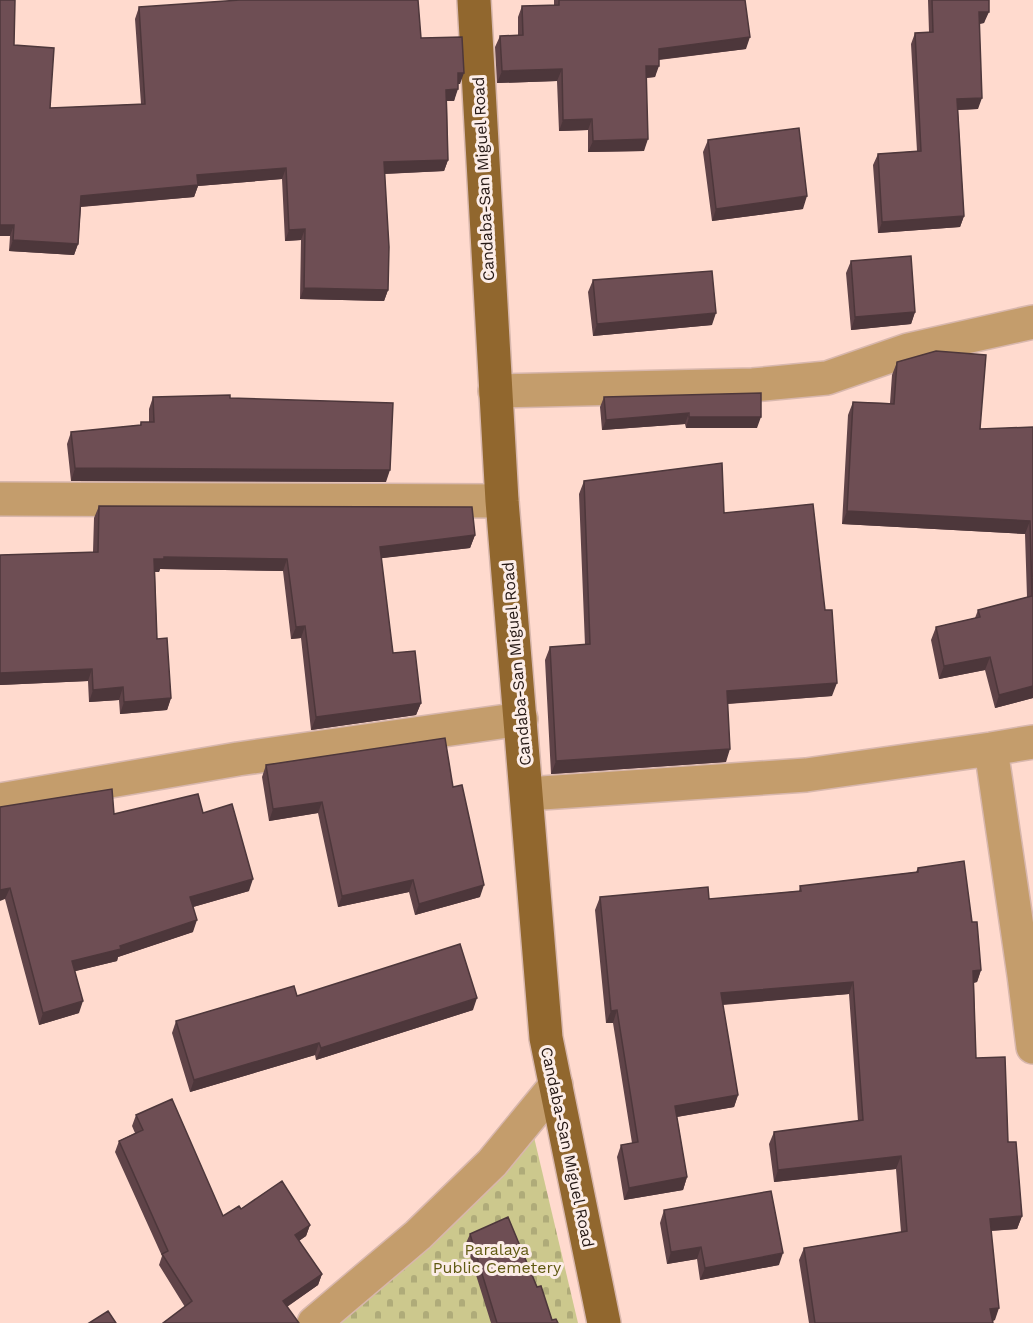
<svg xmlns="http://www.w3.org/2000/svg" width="1033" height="1323" font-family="'Work Sans',sans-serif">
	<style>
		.cemetery { fill: url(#cemetery-stones) }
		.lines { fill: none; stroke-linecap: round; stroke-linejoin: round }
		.street-casing { stroke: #d8b7ad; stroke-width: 36 }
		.primary-casing { stroke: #d8b7ad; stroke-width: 36 }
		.street { stroke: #c49d6c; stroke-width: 33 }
		.primary { stroke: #91672e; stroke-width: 33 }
		.wall { fill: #5f4348 }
		.shaded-wall { fill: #4d373b }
		.building { fill: #6e4e54; stroke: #4d373b; stroke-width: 1.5 }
		.labels { text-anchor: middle; stroke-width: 6; stroke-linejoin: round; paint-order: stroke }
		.street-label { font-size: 16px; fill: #261915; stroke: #fcede8 }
		.park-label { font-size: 16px; fill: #605a12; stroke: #fcede8 }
	</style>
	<defs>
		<pattern id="cemetery-stones" width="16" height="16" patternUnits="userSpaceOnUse" patternTransform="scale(1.5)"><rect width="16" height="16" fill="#ccc88d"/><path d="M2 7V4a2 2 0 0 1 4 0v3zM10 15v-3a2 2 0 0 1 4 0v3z" fill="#afab79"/></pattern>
	</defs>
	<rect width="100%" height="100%" fill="#ffdace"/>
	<path class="cemetery" d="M533,1133L578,1323H323Z"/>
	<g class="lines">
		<defs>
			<path id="street" d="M495,391L753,385L827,378L908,350L1033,322
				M0,499L502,501
				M991,749L1024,975L1033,1047
				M527,794L806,775L991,749L1033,742
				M0,800L238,759L521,719
				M314,1323L418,1235L492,1163L556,1085"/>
			<path id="primary" d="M474,0L502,501L546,1038L604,1323"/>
		</defs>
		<use href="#street" class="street-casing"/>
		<use href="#primary" class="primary-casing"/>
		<use href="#street" class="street"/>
		<use href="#primary" class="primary"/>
	</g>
	<path class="wall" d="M0,0L14,45L50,108L141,104L135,19L139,7L421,38L460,84H458L454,101H447L448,160L444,171L385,174L388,290L384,301L300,299L301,240L285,241L282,179L198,186L194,197L81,207L78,244L74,255L9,251L10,236H0Z
		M554,0H745L746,49L659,60L655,77L647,78L644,151L588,152V130L559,131L557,81L497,83L495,47L500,36L518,35V17L522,6L554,5Z
		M928,0H989L984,23L980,24L978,109L958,110L964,216L960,227L878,233L873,165L878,154L917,151L911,44L915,33L929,32Z
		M708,140L803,209L712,221L703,152Z
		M851,261L915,312L911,324L851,330L846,273Z
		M593,280L712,325L593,336L588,292Z
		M897,362L980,429L1033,427V698L995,708L985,670L939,679L931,640L936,627L975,618L978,610L1027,597L1025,534L842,524L848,415L853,402L890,403L892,375Z
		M153,397L230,398L386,482L71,481L67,444L71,432L140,425L141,422H149V409Z
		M604,397L757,428H686L685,424L602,430L600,407Z
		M584,481L724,513L832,696L728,704L726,762L551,774L545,660L550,647L585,645L579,494Z
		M99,506L475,535L470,548L381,558L393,653L421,703L416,715L311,730L301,638L291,639L283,571L160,569L159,572H155L157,639L171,698L167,710L120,714L119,700L89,702L88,681L0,685V555L93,552L94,518Z
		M266,765L453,787L480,897L415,915L409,892L338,907L318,813L269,821L262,777Z
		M0,807L114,814L203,813L249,891L193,907V932L118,957L117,961L75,971L79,1013L39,1025L5,899Z
		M918,868L972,922L981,970L977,982L974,983L976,1058L1008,1142L1022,1216L1017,1229L991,1231L995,1320L993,1321V1323H809L799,1260L804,1248L901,1232L896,1169L774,1182L769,1144L774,1132L858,1121L849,994L723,1005L738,1095L734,1107L677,1117L687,1177L683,1190L624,1200L617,1157L621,1145L632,1143L613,1023H606L595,910L600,897L709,899L799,891L800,886L916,872Z
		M297,996L473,1010L316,1060L315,1055L190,1092L172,1033L176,1021Z
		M136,1115L223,1216L241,1209L310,1225L306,1236L299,1241L322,1274L318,1285L287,1307H185L159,1265L162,1256L115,1152L119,1141L135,1133L132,1126Z
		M664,1210L779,1265L700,1280L697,1259L667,1264L660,1223Z
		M470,1234L537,1287L552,1320L558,1323H491L466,1243Z"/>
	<path class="shaded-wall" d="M979,12H989L984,23L975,24Z
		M750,37L746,49L655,60L659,49Z
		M646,66H659L655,77L642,78Z
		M562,69L557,81L497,83L502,71Z
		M458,73H464L460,84H453Z
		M458,89L454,101H442L446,90Z
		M982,98L978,109L953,110L957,99Z
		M592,119L588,130L559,131L563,120Z
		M648,139L644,151L588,152L593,141Z
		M448,160L444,171L380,174L384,162Z
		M286,168L282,179L198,186L194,197L77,207L81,196L197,175Z
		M807,196L803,209L712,221L716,209Z
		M964,216L960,227L878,233L882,222Z
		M0,225H14L10,236H0Z
		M305,229L301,240L285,241L289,230Z
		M13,240L78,244L74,255L9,251Z
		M304,288L388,290L384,301L300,299Z
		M915,312L911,324L851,330L855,317Z
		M716,313L712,325L593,336L597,324Z
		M689,413L685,424L602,430L606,420Z
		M689,417H761L757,428H686Z
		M75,468L390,470L386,482L71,481Z
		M847,511L1030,521L1025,534L842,524Z
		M475,535L470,548L375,559L380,547Z
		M164,557L287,559L283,571L160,569L159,572L150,571L154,559Z
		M305,626L301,638L291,639L296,627Z
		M990,657L985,670L939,679L944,666Z
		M92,669L88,681L0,685V673Z
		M837,683L832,696L723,704L727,691Z
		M1033,686V698L995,708L999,695Z
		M123,687L119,700L89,702L93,690Z
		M171,698L167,710L120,714L124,702Z
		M421,703L416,715L311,730L316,717Z
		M730,749L726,762L551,774L556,761Z
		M322,802L318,813L269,821L273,809Z
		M253,879L249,891L186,909L190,897Z
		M413,880L409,892L338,907L342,896Z
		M484,885L480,897L415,915L419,904Z
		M10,888L5,899L0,901V890Z
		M197,920L193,932L118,957L117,961L68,973L72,961Z
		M981,970L977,982L969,983L973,971Z
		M853,982L849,994L716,1005L721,993Z
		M477,998L473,1010L316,1060L321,1048Z
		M83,1001L79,1013L39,1025L43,1013Z
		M617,1010L613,1023H606L611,1011Z
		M319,1043L315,1055L190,1092L194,1080Z
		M738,1095L734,1107L670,1118L675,1106Z
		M901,1156L896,1169L774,1182L778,1170Z
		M687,1177L683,1190L624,1200L629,1188Z
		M1022,1216L1017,1229L986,1231L990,1219Z
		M310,1225L306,1236L291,1246L295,1235Z
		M701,1247L697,1259L667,1264L671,1252Z
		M783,1253L779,1265L700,1280L705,1268Z
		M322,1274L318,1285L279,1312L283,1301Z
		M999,1308L995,1320L986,1321L990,1309Z"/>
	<path class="building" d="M0,0H15L14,45L54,48L50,108L145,104L139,7L240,0H418L421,38L462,37L464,73H458V89L446,90L448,160L384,162L389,247L388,290L304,288L305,229L289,230L286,168L197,175L198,185L81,196L78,244L13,240L14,225H0Z
		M559,0H745L750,37L659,49V66H646L648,139L593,141L592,119L563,120L562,69L502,71L500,36L523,35L522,6L559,5Z
		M932,0H989V12H979L982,98L957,99L964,216L882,222L878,154L921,151L915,33L933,32Z
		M799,128L807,196L716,209L708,140Z
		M911,256L915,312L855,317L851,261Z
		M712,271L716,313L597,324L593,280Z
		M936,351L986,355L980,429L1033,427V686L999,695L990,657L944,666L936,627L980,617L978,610L1032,596L1030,521L847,511L853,402L894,404L897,362Z
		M761,393V417H689V413L606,420L604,397Z
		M230,395V398L393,403L390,470L75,468L71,432L141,425V422H154L153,397Z
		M722,463L724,513L813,504L825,610H832L837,683L727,691L730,749L556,761L550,647L590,644L584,481Z
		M99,506L472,507L475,535L380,547L393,653L415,651L421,703L316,717L305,626L296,627L287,559L164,557V559H154L157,639L167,638L171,698L124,702L123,687L93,690L92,669L0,673V555L98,552Z
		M445,738L453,787L462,785L484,885L419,904L413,880L342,896L322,802L273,809L266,765Z
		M112,789L114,814L198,794L203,813L232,804L253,879L190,897L197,920L120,946L121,949L72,961L83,1001L43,1013L10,888L0,890V807Z
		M964,861L972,922H977L981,970L973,971L976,1058L1005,1057L1008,1142H1016L1022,1216L990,1219L999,1308L990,1309L993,1323H815L804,1248L907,1231L901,1156L778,1170L774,1132L863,1120L853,982L721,993L738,1095L675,1106L687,1177L629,1188L621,1145L638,1142L617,1010L611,1011L600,897L708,887L709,899L801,891L800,886L918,872V868Z
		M460,944L477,998L321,1048L319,1043L194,1080L176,1021L294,986L297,996Z
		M172,1099L223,1216L239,1206L241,1209L282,1181L310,1225L295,1235L322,1274L283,1301L299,1323H163L192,1301L162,1254L168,1251L119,1141L143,1130L136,1115Z
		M771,1191L783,1253L705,1268L701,1247L671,1252L664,1210Z
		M508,1217L537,1287L541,1286L552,1320L556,1319L558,1323H497L470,1234Z
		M108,1311L116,1323H89Z"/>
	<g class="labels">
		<g class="street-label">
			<text transform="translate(483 179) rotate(-93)" y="6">Candaba-San Miguel Road</text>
			<text transform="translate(516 664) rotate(-95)" y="6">Candaba-San Miguel Road</text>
			<text transform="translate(568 1147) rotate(78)" y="6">Candaba-San Miguel Road</text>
		</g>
		<g class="park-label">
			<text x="497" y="1255">Paralaya<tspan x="497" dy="18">Public Cemetery</tspan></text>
		</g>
	</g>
</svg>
